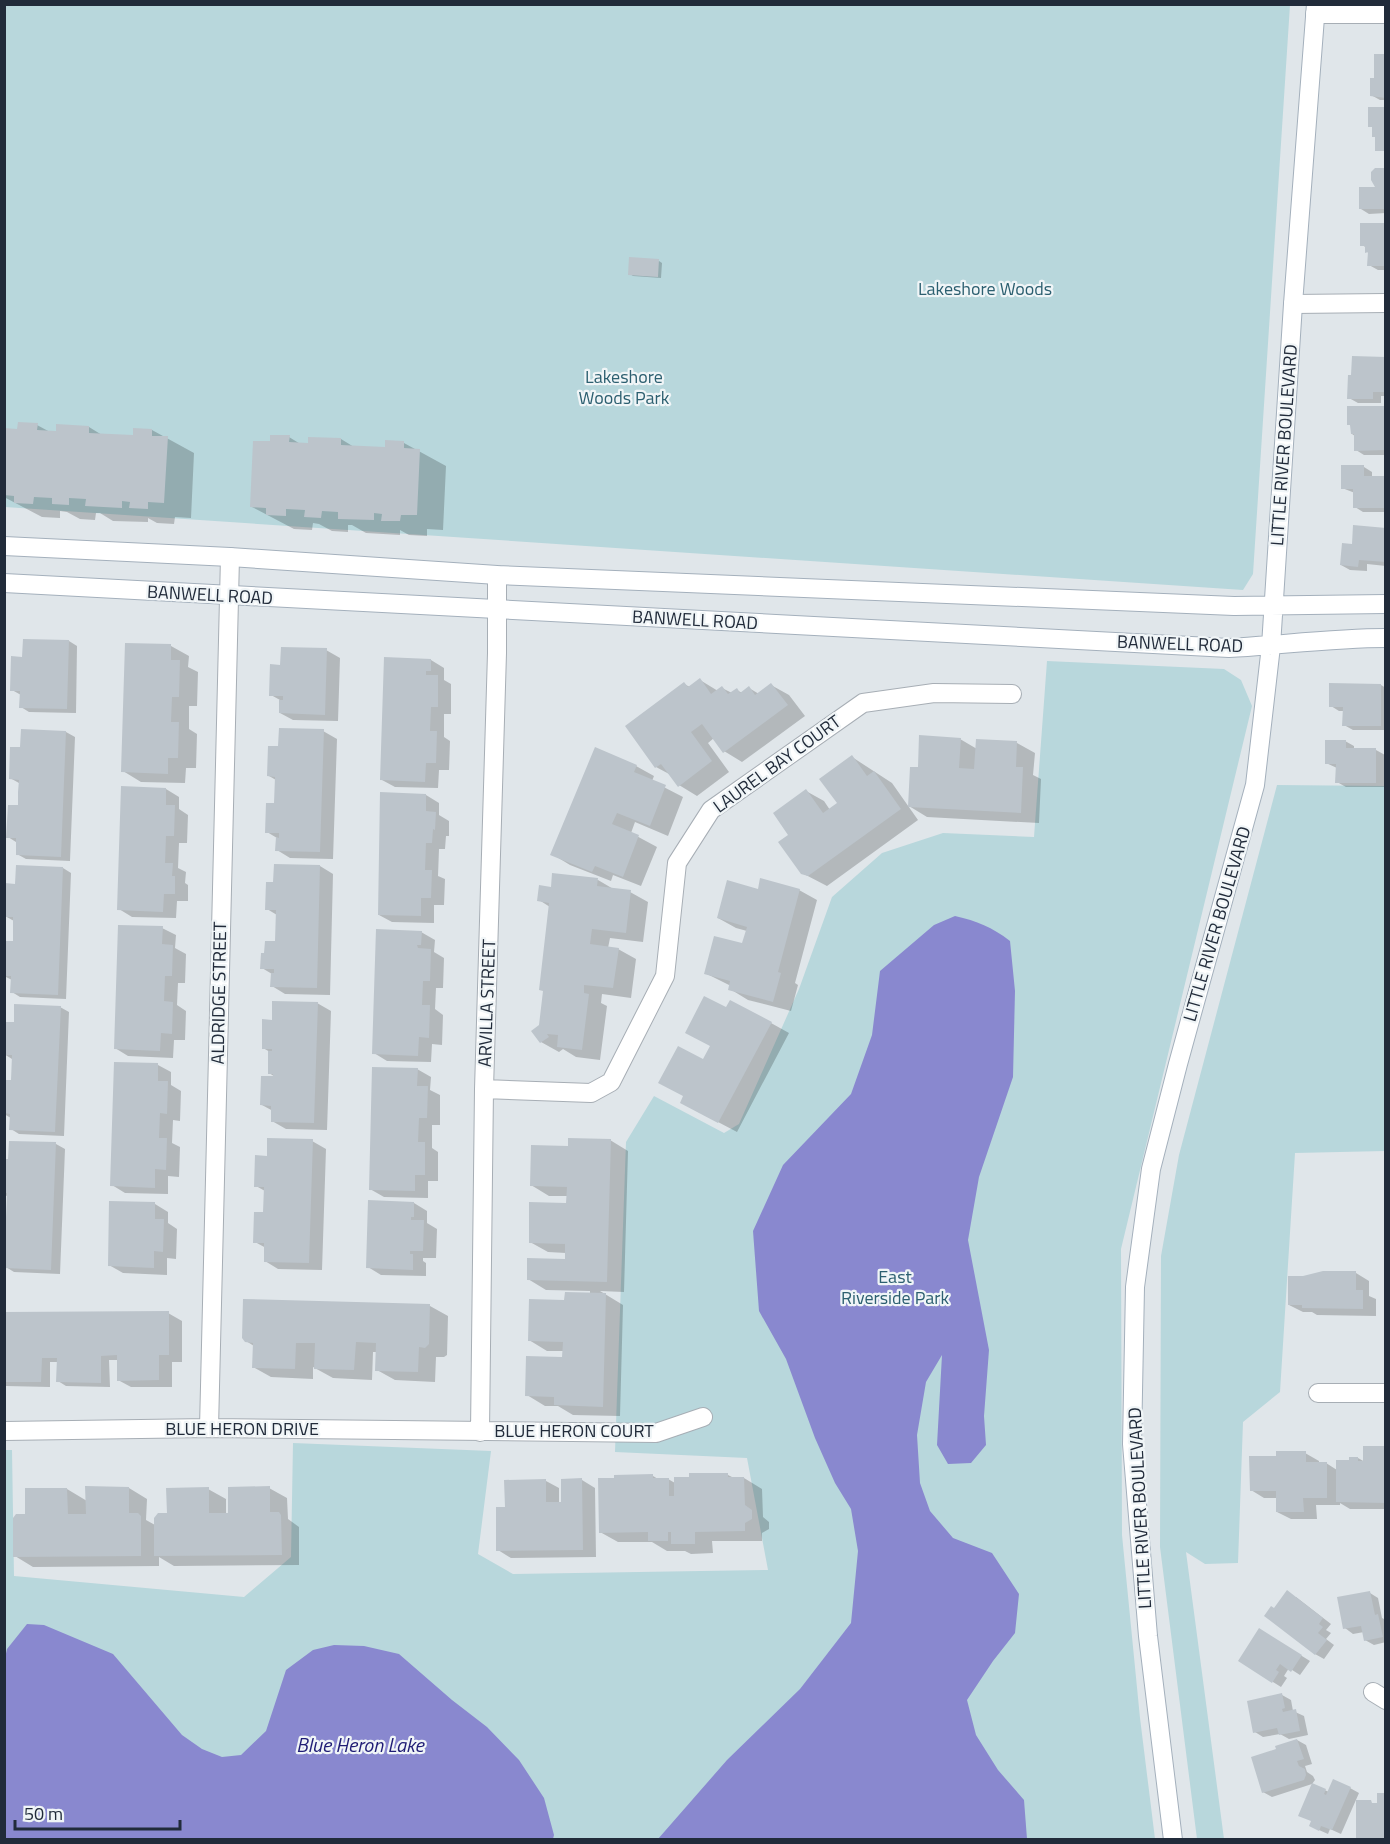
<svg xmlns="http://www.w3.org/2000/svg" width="1390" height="1844" font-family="'Titillium Web',sans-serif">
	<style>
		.green { fill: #b8d7dc }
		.water { fill: #8988cf }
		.shadow { fill: #0003 }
		.building { fill: #bcc4cb }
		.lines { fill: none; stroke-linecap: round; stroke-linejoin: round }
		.street-casing { stroke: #a7aeb5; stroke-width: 20 }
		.secondary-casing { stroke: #a4b0bc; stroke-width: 20 }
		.street { stroke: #fff; stroke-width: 18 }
		.secondary { stroke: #fff; stroke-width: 18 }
		.labels { text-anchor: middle; stroke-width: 4.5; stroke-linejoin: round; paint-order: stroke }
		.park-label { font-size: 18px; fill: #2c5f70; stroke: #f0f5f7 }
		.street-label { font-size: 18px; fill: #212b3a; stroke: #f0f5f7 }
		.water-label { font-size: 20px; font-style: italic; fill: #1f1c75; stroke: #f0f5f7 }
	</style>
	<rect width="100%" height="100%" fill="#e0e6ea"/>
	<path class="green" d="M4,5H1290L1253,574L1243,590L5,507Z
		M1047,661L1224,669L1241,680L1252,706L1121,1249L1122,1535L1140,1718L1155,1839L5,1840V1450H12L14,1576L244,1597L291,1557L293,1443L491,1451L478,1554L513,1574L768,1570L747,1458L615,1452L626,1142L654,1096L724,1133L739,1124L799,989L832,897L882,853L943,833L1034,837Z
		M1277,785L1385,786V1151L1295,1153L1280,1392L1243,1422L1238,1563L1205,1564L1186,1552L1224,1839H1197L1160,1547L1161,1256L1179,1155Z"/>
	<path class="water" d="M955,916C977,921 992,927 1010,941L1015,991L1013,1077L979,1177L968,1240L989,1350L984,1416L986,1445L971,1463L948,1464L937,1445L942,1355L926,1382L917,1435L920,1483L930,1511L953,1538L992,1553L1019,1594L1015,1633L993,1661L967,1700L976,1735L998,1770L1024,1800L1027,1839H658L727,1760L800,1689L851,1623L858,1551L851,1509L835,1483L815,1438L786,1359L759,1311L753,1231L783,1165L851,1094L872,1035L880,971L934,925Z
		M27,1624L44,1625L113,1654L182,1735L202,1749L222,1757L241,1755L266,1731L286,1670L313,1650L334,1645L364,1646L399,1654L452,1700L487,1727L519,1760L544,1798L554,1835L553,1839H5V1658L7,1649Z"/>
	<path class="shadow" d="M1386,56V100H1380L1371,95Z
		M1386,169V213L1369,214L1361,209L1378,189Z
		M1386,225V270H1378L1369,265V253L1367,252V248L1362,245Z
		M659,261L662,263L661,278L633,276L630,274Z
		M1386,358V396H1381V403H1358L1349,398Z
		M1386,408V455H1364L1356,450L1355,436L1352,434V426L1348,424Z
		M37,425L50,432L89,427L102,435L134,436L152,430L194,453L191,518L175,517L174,524L157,523L148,518V522L113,521L100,513H96L95,520L80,519L67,512L60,511V518L42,517L4,497V430L19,431Z
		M289,437L302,445L341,439L354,447L386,449L387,442L404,443L446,466L443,530L427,529V536L409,535L400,530V535L366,533L352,525H348V532L332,531L319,524L313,523L312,530L294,529L252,507L271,443Z
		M1364,467L1372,472V477H1386V512H1363L1355,507V493L1342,488Z
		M1386,529V566L1367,564V571L1350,570L1341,565L1353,546Z
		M69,641L77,646L76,713L29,712L21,707V695L12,690L24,658Z
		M171,646L189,656L188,667L198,672L197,706H189V729L197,734L196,768H186L185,783L141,782L123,771Z
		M326,650L340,658L338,721L293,720L280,713V700L271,695L282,666Z
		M385,659L431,660L444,668V680L451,684V714H444V737L450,741L449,770H439L438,788L395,787L382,780Z
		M700,680L718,691L722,688L732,693L737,690L742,693L749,688L759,694L771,685L789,695L805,716L742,762L724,751L714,738L708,743L729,772L697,796L679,785L671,775L656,767L684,684L690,687Z
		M1381,685L1386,688V730H1353L1344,725V711H1339L1331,706Z
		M22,731L66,732L75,737L70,861L26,859L17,854L16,842L8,837L19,807V783L10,778L21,749Z
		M323,731L337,739L333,859L290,858L277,850V838L267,832L275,804L276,780L269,776L280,748Z
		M960,739L977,749L1017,743L1035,753L1033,775L1041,779L1039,823L927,817L909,806L919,769Z
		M1345,741L1354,746V750H1376L1385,755V787H1346L1337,782V768L1326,763Z
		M852,757L892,783L918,820L827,886L802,873L790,835L806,791L824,801L830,810L839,804Z
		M636,766L654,776L652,781L683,797L668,836L635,822L631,833L657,847L641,886L613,875L611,881L570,865L552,854Z
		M166,789L179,797V809L188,815L187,843H179L178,868L186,872L185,883L188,885V901H177L176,918L132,917L119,909Z
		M426,795L439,803V815L449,821V836H446L445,849H439L438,876L445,879L444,905H434V923L392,922L379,915Z
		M275,865L320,866L333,874L330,995L285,994L272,986V974L262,968L276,943L277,915L267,909L275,883Z
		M63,868L71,873L66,999L20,997L12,992V980L4,976L14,943V921L5,916Z
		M598,880L615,890L630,892L648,902L643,942L610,938L608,948L618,949L636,959L631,998L602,994L601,1003L607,1006L600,1060L576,1057L563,1049L559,1052L541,1042V1026L550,907L539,900L552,889Z
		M799,890L817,900L795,983L798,985L791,1011L748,1000L730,989L731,986L705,973L743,945L747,931L736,928L718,918L759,891Z
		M162,928L176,935L175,948L186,954L185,983H178L177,1005L186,1011L185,1040H174L173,1058L128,1056L115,1048Z
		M421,932L435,940L434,952L444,958L443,988H436L435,1009L443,1015L442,1045L432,1044L431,1062L387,1061L374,1053Z
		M317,1003L331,1011L327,1130L286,1129L272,1121L273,1111L262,1105L277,1078L269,1073L270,1052L263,1048L273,1021Z
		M60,1007L69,1012L64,1136L19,1134L11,1129V1118L4,1114V1081H13L12,1059L4,1054L15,1024Z
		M727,1009L771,1023L789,1033L737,1132L699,1112Z
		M158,1065L171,1072V1085L181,1091L180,1121L173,1120L172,1143L180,1147L179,1177L168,1176V1194L125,1193L112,1185Z
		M417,1069L431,1077L430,1090L440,1095V1125H432V1148L438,1152V1181H428V1198L384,1197L370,1189Z
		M610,1140L628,1151L624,1292L600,1291L623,1305L620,1416L573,1415L558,1406H545L527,1395L564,1359V1351H547L529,1340L566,1301L590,1294V1291L546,1290L528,1279L566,1261V1253L548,1252L530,1242L568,1205V1196H549L531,1185L570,1148Z
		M312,1141L326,1149L322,1270L278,1269L265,1261L266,1248L255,1242L264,1214L265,1191L256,1186L268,1157Z
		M11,1142L56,1144L65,1149L60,1274L14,1272L6,1267L8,1218L7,1196L4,1195V1160H10Z
		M111,1203L155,1204L168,1212V1223L177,1229L176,1259L167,1258V1275L123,1273L109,1265Z
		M414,1203L427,1211V1223L437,1229L436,1258H423V1261L426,1263V1276L381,1275L368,1267Z
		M1356,1273L1369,1281V1296L1376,1299V1316L1317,1315L1312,1312H1303L1289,1305Z
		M430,1306L448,1316L447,1355L444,1357H436L435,1382L395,1380L377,1370L378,1352H373L372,1380L333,1378L313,1367V1379L271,1377L253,1367L254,1346L246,1341Z
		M4,1313H168L182,1321V1362H172V1387H131L118,1380V1360H109L110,1387L66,1386L58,1381V1362H50V1387L6,1386L4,1385Z
		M1386,1448V1509H1350L1340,1503V1505H1316L1317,1519H1291L1277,1512V1498H1264L1251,1490L1278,1457L1305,1453L1319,1461V1463H1326L1337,1470L1358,1458L1365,1462Z
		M728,1475L734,1478H744L762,1489L763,1517L769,1522V1529L762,1533V1541H712L713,1553L691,1554L685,1551H667L652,1542H618L600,1532L653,1476L658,1479H668L675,1483Z
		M582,1480L595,1488L596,1557L511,1558L498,1550L506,1508L546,1481L559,1488V1504H563Z
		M129,1488L147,1499L146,1520L155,1525L208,1489L226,1499V1514L269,1488L287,1498L288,1519L299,1527V1565L174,1566L159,1557V1566L33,1567L15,1556L26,1516V1490L67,1489L87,1501Z
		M1370,1593L1378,1598L1382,1618L1386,1620V1642L1374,1645L1365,1640L1364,1632L1353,1634L1345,1628Z
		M1296,1597L1331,1624L1326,1630L1331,1633L1326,1639L1334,1645L1324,1659L1315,1654L1274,1610Z
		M1268,1635L1310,1661L1300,1675L1289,1668L1284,1676L1287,1678L1281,1687L1273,1682Z
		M1282,1695L1291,1700L1293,1711L1304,1716L1308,1735L1289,1739L1280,1734L1263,1737L1255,1732Z
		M1297,1740L1306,1745L1312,1764L1305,1766L1307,1772L1313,1776L1315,1780L1312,1784L1272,1797L1263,1792L1278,1750Z
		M1313,1785L1329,1792L1350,1788L1359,1793L1341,1834L1330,1829L1328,1834L1319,1830L1312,1822Z"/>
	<path class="building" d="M1374,54H1386V98L1370,96V78H1374Z
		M1368,107H1386V151H1375V137H1372V127H1368Z
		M1375,168H1386V209H1359V187H1375L1371,180V172Z
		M1360,223H1386V266H1367L1368,252L1365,253V246H1360Z
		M629,257L659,259L658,277L628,275Z
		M1352,356L1386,357V392H1373V399H1347L1348,375H1351Z
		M1347,406H1386V450L1354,451V434H1351L1350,425H1347Z
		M18,422L38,423L37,430L56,431V424L89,426V433L133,435V428L152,429V436H168L164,503L148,502V509L129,508L130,502L122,501V508L85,506L86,499L69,498V505L52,504V498L34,497L33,504L14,503V496L4,495V428L17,429Z
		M270,435H290L289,442L308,443V437L341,438V445L385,447V440L404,441V448L420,449L417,515H401L400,521H381L382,514L374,513V520L338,519V512L322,511L321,518L304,517L305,510L286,509V516L266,515V508L250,507L253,441H270Z
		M1341,465H1364V476H1386V508H1353V489H1341Z
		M1353,525L1386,528V562L1359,560L1358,567L1340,565L1342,543L1352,544Z
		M23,639L69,640L67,709L19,708L20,691H10L11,656L22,657Z
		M125,643L171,644V660H180L179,697H172L171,722H179L178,758H168V774L121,772Z
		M281,647L327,648L325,715L279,713V700H283V696H269L270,664L280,665Z
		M384,657L431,659V671H426V675H438V707H431L430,731H437L436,763H426L425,782L380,780Z
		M700,678L711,694L722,686L728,694L737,688L740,693L749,686L755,695L771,683L788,705L723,753L702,724L691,732L712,761L678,787L661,764L655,768L625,726L684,682L688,687Z
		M1329,683L1381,684V726H1342L1343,707H1329Z
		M279,728L324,729L320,852L275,851L276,837L279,838V833H265L266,803H274L275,777L267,776L268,746H278Z
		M21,729L66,731L61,857L16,855V838H6L8,805H18V792L19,780L9,779L10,747H20Z
		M919,735L961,738L959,768L974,769L976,739L1017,741L1016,767H1023L1021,813L908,807L910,767H918Z
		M1325,740H1346V748H1376V783H1335L1336,764H1325Z
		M595,747L637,765L634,772L666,785L650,826L617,813L612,824L639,835L623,877L595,866L592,872L550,855Z
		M852,755L867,776L874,771L901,809L808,876L801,874L778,842L788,835L773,813L806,789L823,813L837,803L819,779Z
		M121,786L166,788V805H175L174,836H166L165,863H173L172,876H175V894H164L163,912L117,910Z
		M380,792L426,794V811L436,812L435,830L433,829L432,843H426L425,870H432L431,898H421V916L378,915Z
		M274,864L320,865L317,988L270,987L271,973H274V969H260L261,953H264L265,941H275L276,910H265L266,882H273Z
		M16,865L63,867L58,995L10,993L11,976H4V941H13V917H4L5,883L15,884Z
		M552,873L598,878L597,886L631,890L626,933L592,929L590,944L619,948L613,988L584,985V993L589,994L582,1050L557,1047L558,1035L547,1034L549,1037L540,1043L531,1031L539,1025L543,991L539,990L549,903L537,901L539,885L551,887Z
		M760,878L800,889L778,972L781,973L773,1002L728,990L730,981L704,974L714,936L742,943L747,927L717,918L727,880L758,889Z
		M118,925L163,926L162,944L173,945L172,976H165L164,1001L173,1002L172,1034L161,1033L160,1051L114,1049Z
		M376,929L422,931L421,945H417L418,948L431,949L430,981H423L422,1005H430L429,1038L419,1037L418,1056L372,1054Z
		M704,996L726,1007L730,1000L772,1022L718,1123L680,1103L683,1096L658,1083L678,1046L703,1059L710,1046L685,1033Z
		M272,1001L318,1002L314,1123L271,1122V1106L260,1105L261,1076H273V1074H268V1051H272V1049H262V1019L272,1020Z
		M14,1004L61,1006L55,1132L9,1130L10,1114L4,1113V1080H11L12,1055H4V1022H14Z
		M114,1062L158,1063V1081H168L167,1114L160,1113L159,1138H167L166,1170L155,1169V1188L110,1186Z
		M372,1067L418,1068L417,1086H428L427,1118H419L418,1142H425V1175H415V1191L369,1190Z
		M267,1138L313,1139L309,1263L264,1262V1243H253L254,1212H263L264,1187H254L255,1155L267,1156Z
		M568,1138L611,1139L607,1282L527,1280V1258L565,1259V1244L529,1243V1202L566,1203L567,1187L530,1186L531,1145L568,1146Z
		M9,1141L56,1142L51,1270L4,1268V1217H6L7,1193H4V1159H8Z
		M368,1200L414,1202V1217H411V1220H424L423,1251H410V1254H413V1270L366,1268Z
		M109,1201L155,1202V1219H164L163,1252L154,1251V1268L108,1266Z
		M1323,1271H1356V1290H1363V1309L1302,1308V1305H1288V1276H1303Z
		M565,1292L606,1293L603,1407L554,1405V1397L525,1396L526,1356L562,1357L563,1342L528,1341L529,1299L564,1300Z
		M243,1299L430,1304L429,1344L425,1348L419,1347L418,1372L375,1371L376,1343L356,1342L354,1370L314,1369L315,1343H296L295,1369L252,1368L253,1343L245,1342L242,1338Z
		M169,1311V1355H159V1380L117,1381V1355L101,1356V1383L56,1382L57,1358H42L41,1382H4V1312Z
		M1363,1446H1386V1503L1336,1502V1460H1349V1457H1358V1461H1363Z
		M1276,1451H1306V1462H1327V1498H1303L1304,1512H1276V1491H1250L1249,1456H1276Z
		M689,1473H728V1477H744L745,1505L752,1510V1519L745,1523V1531L695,1532V1544H671V1532H668V1541H648V1532L599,1533L598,1478H614V1475L653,1474V1478H669V1496H674V1477H689Z
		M582,1478L583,1550L496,1551V1507H505L504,1480L546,1479V1502H561V1479Z
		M85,1486L129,1487V1513H138L141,1516V1556L13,1557V1518L16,1514H25V1488H67L68,1514H86Z
		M270,1486V1512H279L281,1515L282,1555L154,1556V1518L158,1513H167L166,1488L209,1487V1513H228V1487Z
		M1287,1590L1323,1618L1319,1624L1323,1627L1318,1633L1327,1640L1315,1655L1264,1616L1271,1606L1274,1608Z
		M1370,1591L1375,1615L1378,1614L1383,1637L1364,1641L1361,1626L1343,1629L1337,1597Z
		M1259,1628L1302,1655L1291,1672L1280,1664L1276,1670L1279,1672L1272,1683L1238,1661Z
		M1282,1693L1285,1708L1282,1709L1283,1712L1296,1709L1300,1731L1279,1735L1277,1728L1253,1733L1247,1701Z
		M1297,1739L1304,1759L1297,1761L1299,1766L1305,1769L1306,1775L1304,1780L1262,1793L1251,1757L1276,1749L1275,1746Z
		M1333,1779L1351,1787L1332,1830L1321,1826L1319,1831L1309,1826L1311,1821L1298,1816L1312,1783L1326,1789L1324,1794L1326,1795Z
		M1377,1793H1386V1839H1356V1800H1371L1372,1803H1377Z"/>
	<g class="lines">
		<defs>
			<path id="street" d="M1315,14H1386
				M1293,304L1386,303
				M484,1089L591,1093L611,1082L665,976L677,863L711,810L863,703L934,693L1012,694
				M1318,1393H1386
				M209,1428L230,557
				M4,1431L209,1428L656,1433L703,1417
				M480,1432L484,1089L497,653V575
				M1373,1692L1386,1700"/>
			<path id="secondary" d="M4,546L230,557L497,575L1234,606L1386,604
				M4,583L1229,648C1282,645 1333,638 1386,638
				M1173,1840L1148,1636L1132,1444L1135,1287L1151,1169L1178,1064L1255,785L1271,646L1293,304L1316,4"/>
		</defs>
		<use href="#street" class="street-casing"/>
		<use href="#secondary" class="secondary-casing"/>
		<use href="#street" class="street"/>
		<use href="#secondary" class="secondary"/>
	</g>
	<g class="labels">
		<g class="park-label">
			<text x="985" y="295">Lakeshore Woods</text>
			<text x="624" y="383">Lakeshore<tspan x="624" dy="21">Woods Park</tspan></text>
			<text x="895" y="1283">East<tspan x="895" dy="21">Riverside Park</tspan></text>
		</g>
		<g class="street-label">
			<text transform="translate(1284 445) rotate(-86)" y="6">LITTLE RIVER BOULEVARD</text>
			<text transform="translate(210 595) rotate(3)" y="6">BANWELL ROAD</text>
			<text transform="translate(695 620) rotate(3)" y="6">BANWELL ROAD</text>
			<text transform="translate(1180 644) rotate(2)" y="6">BANWELL ROAD</text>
			<text transform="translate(777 764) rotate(-36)" y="6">LAUREL BAY COURT</text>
			<text transform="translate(1217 924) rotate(-74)" y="6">LITTLE RIVER BOULEVARD</text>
			<text transform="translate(219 993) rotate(-89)" y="6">ALDRIDGE STREET</text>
			<text transform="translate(487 1003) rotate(-88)" y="6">ARVILLA STREET</text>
			<text x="242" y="1435">BLUE HERON DRIVE</text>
			<text x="574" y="1437">BLUE HERON COURT</text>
			<text transform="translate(1140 1508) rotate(-93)" y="6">LITTLE RIVER BOULEVARD</text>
		</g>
		<g class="water-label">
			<text x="360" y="1752">Blue Heron Lake</text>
		</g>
	</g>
	<rect width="1390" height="1844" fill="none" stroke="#212b3a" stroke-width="12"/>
	<path d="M15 1820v9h165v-9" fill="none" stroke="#212b3a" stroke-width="3"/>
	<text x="24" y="1820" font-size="18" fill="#212b3a" stroke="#f0f5f7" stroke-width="4.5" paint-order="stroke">50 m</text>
</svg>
